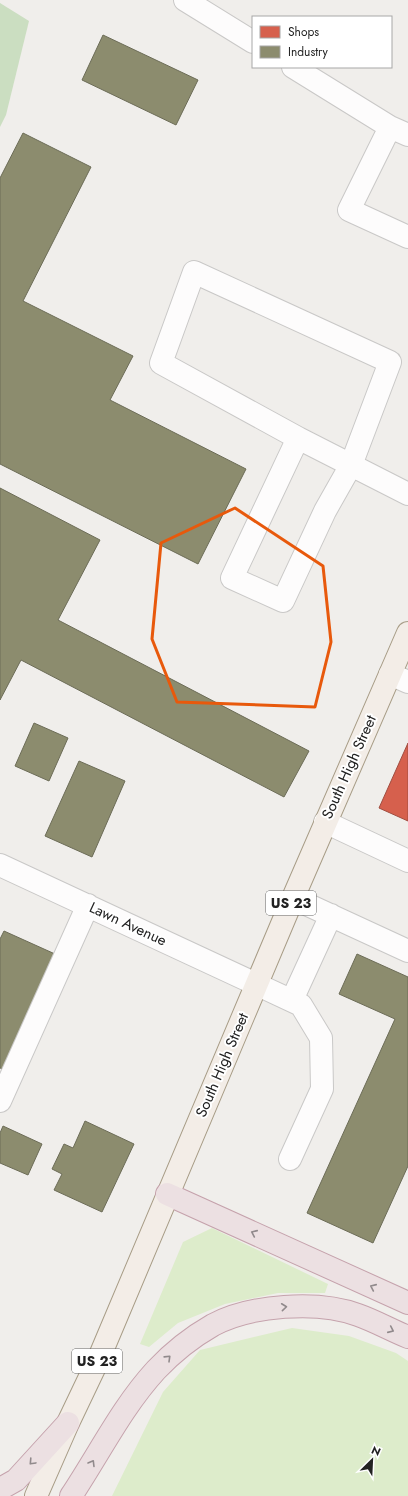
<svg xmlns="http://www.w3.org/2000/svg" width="408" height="1496" font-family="Jost,sans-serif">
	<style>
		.grass { fill: #ddeccb }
		.forest { fill: #cbdec1 }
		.shops { fill: #d6604d; stroke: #a04d40 }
		.industry { fill: #8c8c6e; stroke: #6c6c57 }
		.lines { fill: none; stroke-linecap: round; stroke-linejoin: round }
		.minor-casing { stroke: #c9c8c7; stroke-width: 24 }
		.major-casing { stroke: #a79c86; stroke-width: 24 }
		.highway-casing { stroke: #c5a2ac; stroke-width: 24 }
		.minor { stroke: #fdfcfc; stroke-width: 22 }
		.major { stroke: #f3ede7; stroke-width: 22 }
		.highway { stroke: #ece0e2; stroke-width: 22 }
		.oneway { stroke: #918a8c }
		.marked { fill: none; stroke: #e8590c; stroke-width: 3; stroke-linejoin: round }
		.labels { text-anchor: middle; stroke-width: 4; stroke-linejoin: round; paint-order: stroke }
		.shield { fill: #fff; stroke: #646464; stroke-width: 1 }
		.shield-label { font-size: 14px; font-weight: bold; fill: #222 }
		.street-label { font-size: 15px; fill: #222; stroke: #fff }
	</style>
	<rect width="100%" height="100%" fill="#f0eeeb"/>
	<path class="grass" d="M212,1228L328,1284L325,1293H278L225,1304L178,1323L149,1347L140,1344L183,1242Z
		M292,1328L349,1336L396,1353L408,1361V1496H112L163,1392L200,1350Z"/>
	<path class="forest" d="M0,3L29,21L6,115L0,127Z"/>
	<path class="shops" d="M408,743V821L379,808Z"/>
	<path class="industry" d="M103,35L198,80L176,125L82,80Z
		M23,133L91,167L23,301L133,356L110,400L246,469L198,564L0,464V178Z
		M0,488L100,540L58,620L309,751L284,797L21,660L0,700Z
		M34,723L68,738L49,781L15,766Z
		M79,761L125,781L92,857L45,836Z
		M4,931L55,954L3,1069L0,1068V939Z
		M357,954L408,977V1166L373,1243L307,1213L395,1019L339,994Z
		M85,1121L134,1144L102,1212L54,1190L62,1174L52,1169L64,1144L73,1148Z
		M3,1126L42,1144L28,1175L0,1163V1133Z"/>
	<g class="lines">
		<defs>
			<path id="minor" d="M185,0L253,42
				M293,67L390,127L408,135
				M390,127L349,210L408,237
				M298,438L161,363L194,272L390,362L351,465L325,511L283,601L232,578L298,438L408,494
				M390,674L408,682
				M325,822L408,861
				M0,865L301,1005L321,1038L322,1089L290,1159
				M293,898L408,951
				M292,1000L331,915
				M0,1101L88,905"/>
			<path id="major" d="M36,1496L68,1423L99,1358L293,898L408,633"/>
			<path id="highway" d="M167,1194L408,1303
				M0,1489L16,1480L68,1423
				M71,1496C99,1454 122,1407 156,1370C172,1353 192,1337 213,1325C250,1305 318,1300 358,1315C375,1321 391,1330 408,1337"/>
		</defs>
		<use href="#minor" class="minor-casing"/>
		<use href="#major" class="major-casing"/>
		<use href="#highway" class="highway-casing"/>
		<use href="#minor" class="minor"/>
		<use href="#major" class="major"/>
		<use href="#highway" class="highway"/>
	</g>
	<defs><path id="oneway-chevron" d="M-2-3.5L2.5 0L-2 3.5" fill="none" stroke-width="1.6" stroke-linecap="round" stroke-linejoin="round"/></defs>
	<g class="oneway">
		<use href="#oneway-chevron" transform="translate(254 1233) rotate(-156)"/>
		<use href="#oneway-chevron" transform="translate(373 1287) rotate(-156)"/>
		<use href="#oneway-chevron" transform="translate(284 1307) rotate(-6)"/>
		<use href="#oneway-chevron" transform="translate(391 1330) rotate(24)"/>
		<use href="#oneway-chevron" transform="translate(168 1358) rotate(-44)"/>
		<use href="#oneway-chevron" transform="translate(32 1462) rotate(133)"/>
		<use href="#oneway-chevron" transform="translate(92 1463) rotate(-59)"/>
	</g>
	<path class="marked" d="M235,508L323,566L331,642L315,707L177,702L152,639L161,543Z"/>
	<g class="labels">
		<g class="shield">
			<rect x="266" y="891" width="50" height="24" rx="3"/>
			<rect x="72" y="1349" width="50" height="24" rx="3"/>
		</g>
		<g class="shield-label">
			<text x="291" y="908">US 23</text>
			<text x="97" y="1366">US 23</text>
		</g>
		<g class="street-label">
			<text transform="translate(349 767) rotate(-66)" y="5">South High Street</text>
			<text transform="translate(128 924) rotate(25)" y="5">Lawn Avenue</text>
			<text transform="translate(222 1065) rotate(-67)" y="5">South High Street</text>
		</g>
	</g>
	<rect x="252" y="16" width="140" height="52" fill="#ffffff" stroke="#a7a7a7"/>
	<rect x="260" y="26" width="20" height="12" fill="#d6604d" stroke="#a7a7a7"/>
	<text x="288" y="36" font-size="12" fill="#222222">Shops</text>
	<rect x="260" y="46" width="20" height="12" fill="#8c8c6e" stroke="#a7a7a7"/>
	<text x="288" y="56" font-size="12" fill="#222222">Industry</text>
	<g transform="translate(372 1460) rotate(24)" stroke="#ffffff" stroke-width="3" paint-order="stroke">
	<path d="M0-3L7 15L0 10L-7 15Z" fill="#222222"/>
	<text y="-6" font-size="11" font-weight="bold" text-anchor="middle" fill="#222222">N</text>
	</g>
</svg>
